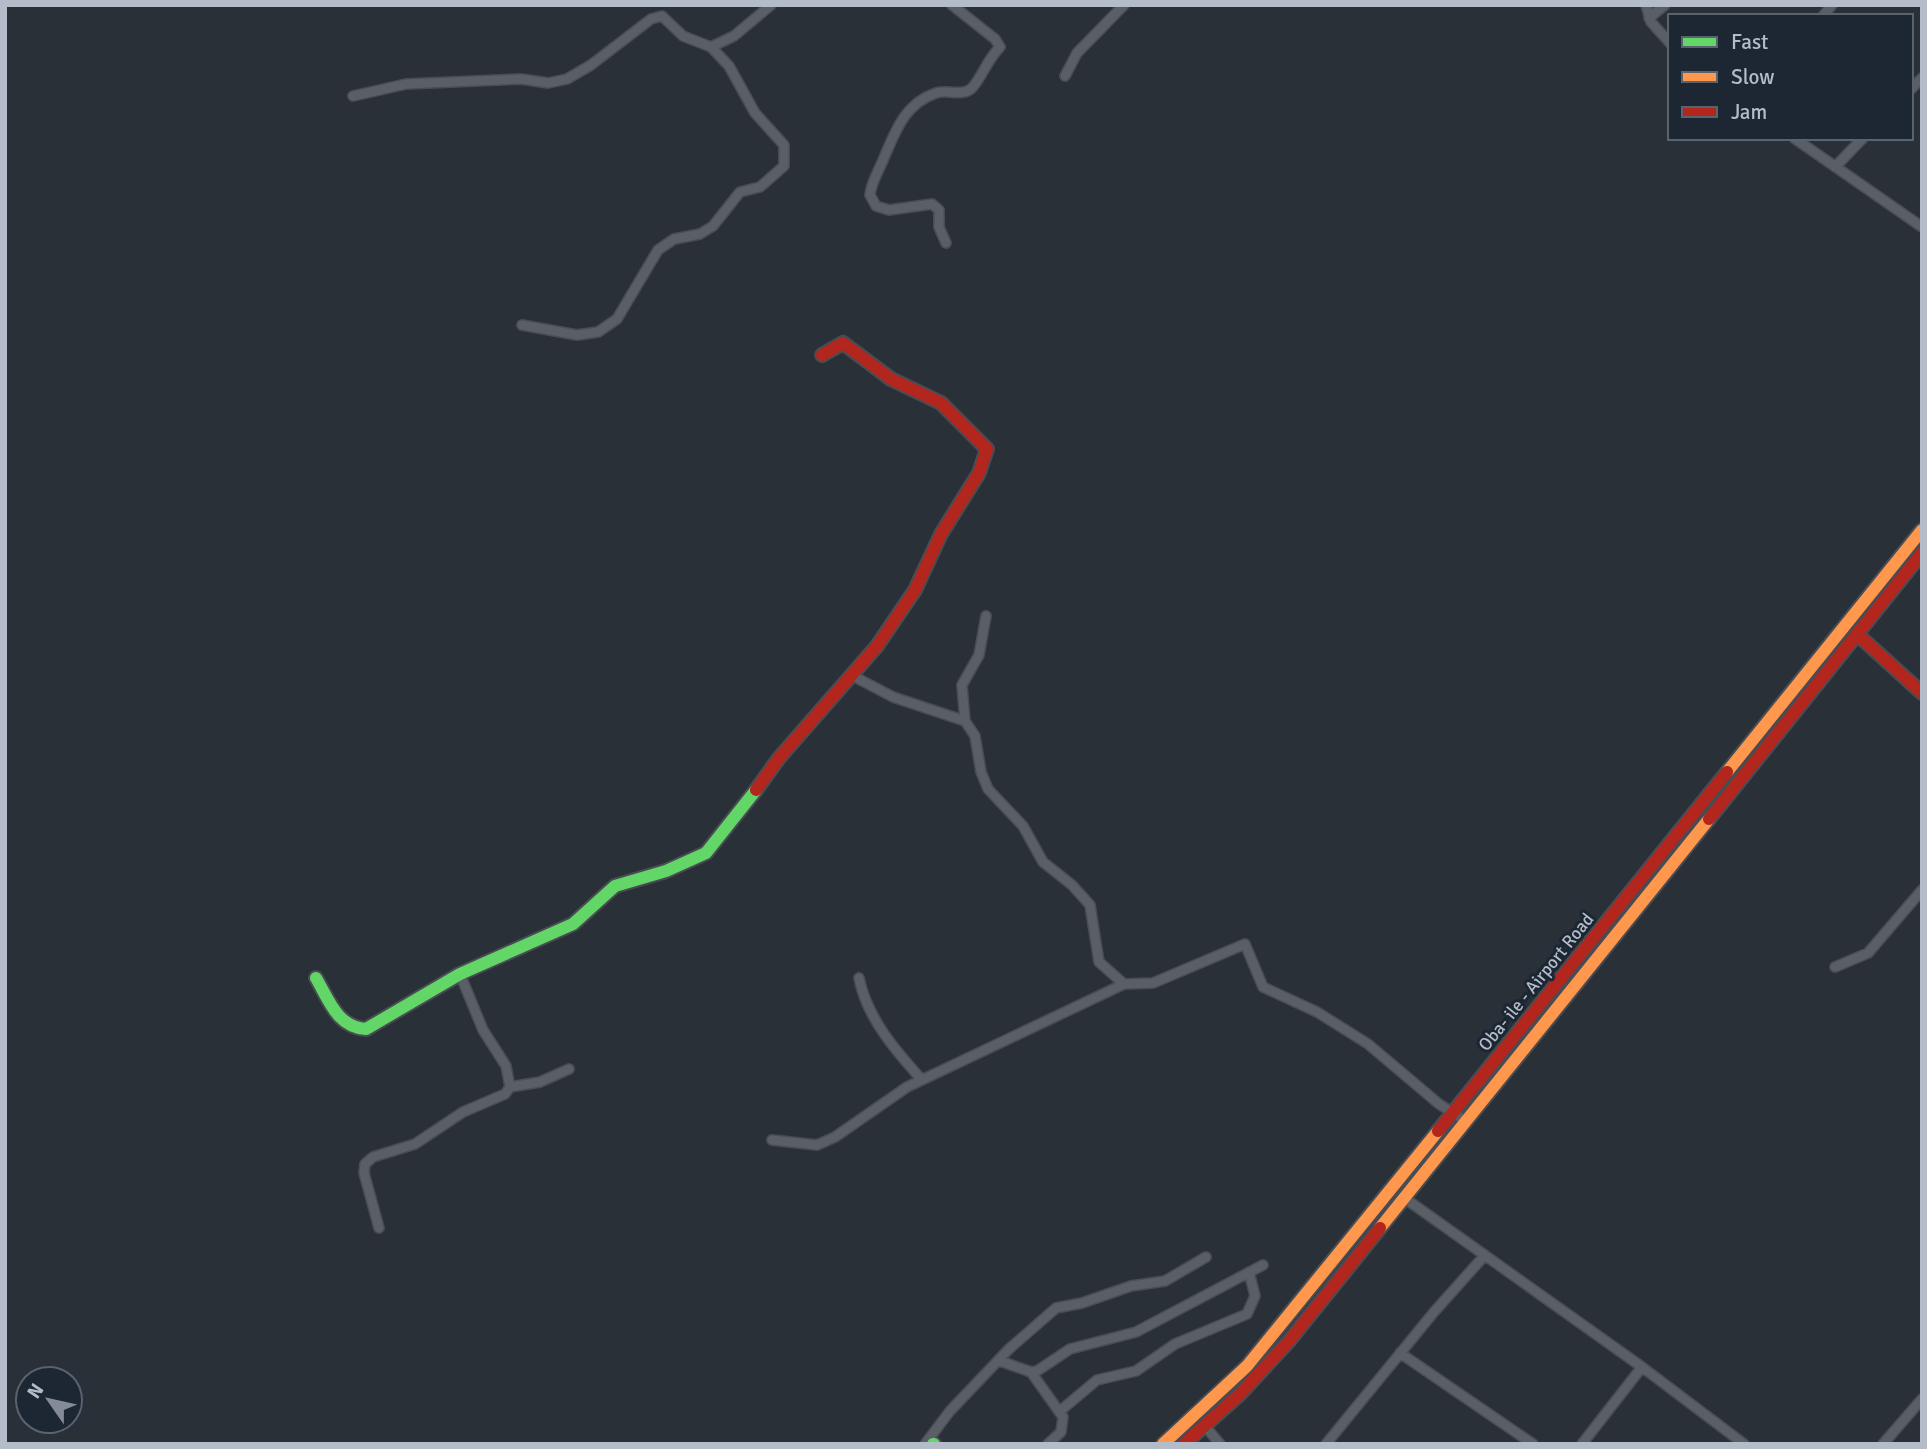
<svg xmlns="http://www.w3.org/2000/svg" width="1927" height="1449" font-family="Signika,sans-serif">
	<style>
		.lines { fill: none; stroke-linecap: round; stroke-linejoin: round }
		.street-casing { stroke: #484c53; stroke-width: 12 }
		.fast-casing { stroke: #484c53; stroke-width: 16 }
		.slow-casing { stroke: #484c53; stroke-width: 16 }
		.jam-casing { stroke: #484c53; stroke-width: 16 }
		.street { stroke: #5a5e66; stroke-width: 9 }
		.fast { stroke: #63d668; stroke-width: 12 }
		.slow { stroke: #ff974d; stroke-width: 12 }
		.jam { stroke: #b3261e; stroke-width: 12 }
		.labels { text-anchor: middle; stroke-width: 6; stroke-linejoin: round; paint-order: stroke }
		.street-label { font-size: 18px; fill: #b4bcc9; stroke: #1d2633 }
	</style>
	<rect width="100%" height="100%" fill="#2a3038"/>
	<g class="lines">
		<defs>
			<path id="street" d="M1646,5L1651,22L1670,43
				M1823,16L1832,5
				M1649,18L1665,5
				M1065,76L1077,53L1124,5
				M1911,89L1922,78
				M353,96L406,84L521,79L548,83L567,79L591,65L651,19L662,16L683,36L711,47L734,36L771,5
				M1794,138L1922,227
				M1835,167L1863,138
				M946,243L939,227V210L932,204L889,210L876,206L870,195C871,185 875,178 879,169C893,140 900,105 936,93C947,89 963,97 972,88C982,77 987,60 1000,47L995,39L952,5
				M522,325L577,335L598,332L617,319L658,250L674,239L700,234L713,226L740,192L760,187L784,166V145L755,113L729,66L711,47
				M853,676L893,697L965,721L975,736L981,772L988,789L1023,826L1043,862L1072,885L1090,905L1099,962L1124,984L1153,983L1245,944L1263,987L1317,1012L1368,1044L1439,1104L1464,1120
				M965,721L962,685L979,655L986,616
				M1835,967L1868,953L1922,890
				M859,978C867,1018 895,1050 922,1080
				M510,1087L540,1082L569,1069
				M772,1140L817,1145L835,1137L907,1087L1124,984
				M1403,1197L1642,1367L1582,1444
				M379,1228L364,1173L365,1164L373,1157L415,1144L463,1112L505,1094L510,1087L506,1066L483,1030L460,974
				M1400,1353L1533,1444
				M1000,1361L1031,1372L1037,1371L1070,1349L1136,1332L1263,1265
				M1642,1367L1744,1444
				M1031,1372L1063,1417L1061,1432L1048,1444
				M1060,1411L1097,1380L1136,1371L1175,1344L1247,1314L1255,1296L1249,1272
				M1205,1426L1220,1444
				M925,1444L950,1411L1009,1349L1056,1308L1082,1303L1131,1286L1165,1281L1206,1257
				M1326,1444L1434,1312L1485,1255
				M1883,1444L1922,1399"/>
			<path id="fast" d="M316,978C329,1000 337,1027 366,1029L460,974L573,924L615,886L666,871L706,853L756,790
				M933,1444H934"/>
			<path id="slow" d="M1727,772L1922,530
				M1380,1228L1709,819
				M1163,1444L1247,1366L1438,1131"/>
			<path id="jam" d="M1857,634L1922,693
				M756,790L779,758L877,646L915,590L941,534L979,473L987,449L941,403L891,379L843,343L822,355
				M1709,819L1922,553
				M1438,1131L1727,772
				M1184,1444L1240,1394L1289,1341L1380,1228"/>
		</defs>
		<use href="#street" class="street-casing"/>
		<use href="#fast" class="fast-casing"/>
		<use href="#slow" class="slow-casing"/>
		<use href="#jam" class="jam-casing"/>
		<use href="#street" class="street"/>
		<use href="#fast" class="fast"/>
		<use href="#slow" class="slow"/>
		<use href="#jam" class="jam"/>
	</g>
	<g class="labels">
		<g class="street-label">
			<text transform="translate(1536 982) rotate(-51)" y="6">Oba- ile - Airport Road</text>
		</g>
	</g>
	<rect width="1927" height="1449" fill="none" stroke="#b4bcc9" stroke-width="14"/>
	<rect x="1668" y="14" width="245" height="126" fill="#1d2633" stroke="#59626f" stroke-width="2"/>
	<rect x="1682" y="37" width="35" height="10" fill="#63d668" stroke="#59626f" stroke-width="2"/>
	<text x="1731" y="49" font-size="21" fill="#b4bcc9">Fast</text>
	<rect x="1682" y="72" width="35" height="10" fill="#ff974d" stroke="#59626f" stroke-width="2"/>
	<text x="1731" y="84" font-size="21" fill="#b4bcc9">Slow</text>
	<rect x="1682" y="107" width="35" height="10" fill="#b3261e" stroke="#59626f" stroke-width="2"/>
	<text x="1731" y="119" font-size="21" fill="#b4bcc9">Jam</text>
	<g transform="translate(49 1400) rotate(304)"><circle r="33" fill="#1d2633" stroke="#59626f" stroke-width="2"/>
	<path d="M0-5L12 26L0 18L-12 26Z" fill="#848b96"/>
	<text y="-10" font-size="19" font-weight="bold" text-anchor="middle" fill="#b4bcc9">N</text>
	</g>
</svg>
